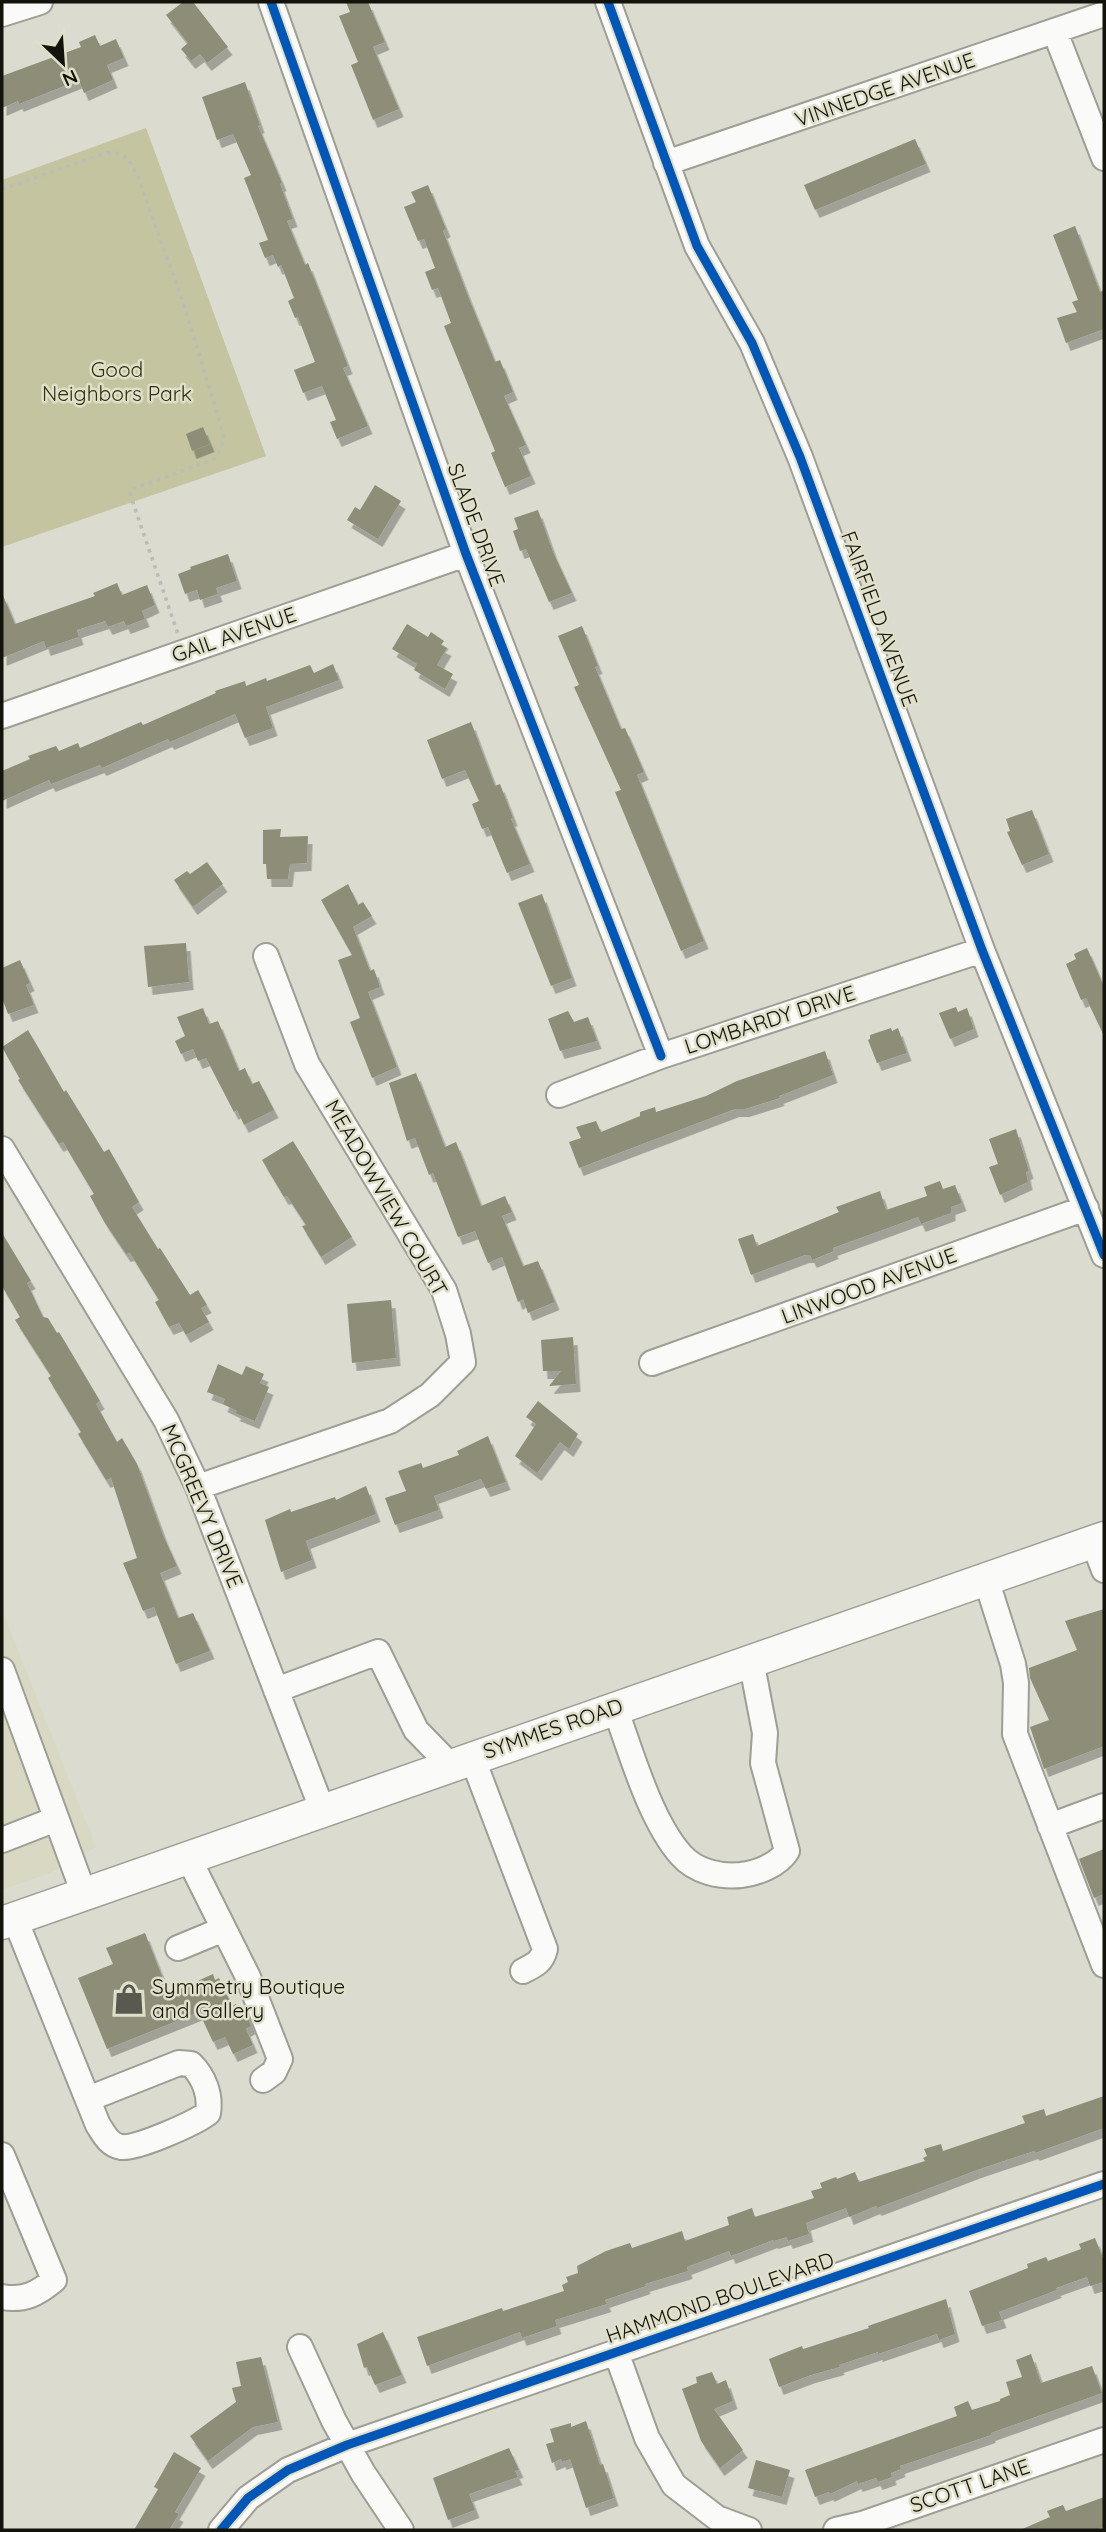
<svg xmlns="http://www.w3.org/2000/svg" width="1106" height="2532" font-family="Quicksand,sans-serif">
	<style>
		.built { fill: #d9d9c3 }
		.green { fill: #c4c4a1 }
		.building { fill: #8d8d78; filter: url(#shadow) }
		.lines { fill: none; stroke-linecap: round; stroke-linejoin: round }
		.minor-casing { stroke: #9e9e95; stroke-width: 28 }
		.major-casing { stroke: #9e9e95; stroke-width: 35 }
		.path { stroke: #bbbbb7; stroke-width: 3.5; stroke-dasharray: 3.5 5; stroke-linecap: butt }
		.minor { stroke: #fafaf8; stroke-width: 24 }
		.major { stroke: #fafaf8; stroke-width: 32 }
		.cycleway-casing { stroke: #e0e0ca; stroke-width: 13 }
		.cycleway { stroke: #0057b8; stroke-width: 9 }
		.labels { text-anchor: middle; stroke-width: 5; stroke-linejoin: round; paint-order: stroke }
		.street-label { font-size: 21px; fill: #13130b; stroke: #e0e0ca }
		.park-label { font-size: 21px; fill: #302f0e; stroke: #e0e0ca }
		.poi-label { font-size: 21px; fill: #13130b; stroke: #e0e0ca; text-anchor: start }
	</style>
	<defs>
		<filter id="shadow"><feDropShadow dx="4.5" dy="8" stdDeviation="0" flood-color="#0004"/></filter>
	</defs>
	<rect width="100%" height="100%" fill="#dbdbcf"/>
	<path class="built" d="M2,1610L96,1847L50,1873L2,1890Z"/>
	<path class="green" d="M146,128L266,456L2,547V180Z"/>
	<path class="building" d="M183,2H193L228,47L207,63L200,54L191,61L181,49L188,43L166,15Z
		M346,2H368L385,42L373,47L399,109L373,120L351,65L358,62L339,16L350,12Z
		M95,35L100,46L116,39L124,58L107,65L113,80L84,93L79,80L19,104L18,101L2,108V76L81,47L79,42Z
		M245,82L260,125L258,126L282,183L280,184L293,219L287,221L305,265L308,263L323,301L348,366L343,368L368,426L337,439L330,422L336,420L322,386L303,393L294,370L315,362L298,317L295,318L288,301L294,298L281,265L278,267L273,255L265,258L259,243L268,240L244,178L251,175L233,134L217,140L202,97Z
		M915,139L926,164L815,210L804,185Z
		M428,185L446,229L443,231L468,296L495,362L500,360L513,392L504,396L526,445L519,448L531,476L505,487L491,453L495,451L444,326L451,323L438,288L432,290L425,272L435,268L424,239L418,241L404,207L416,202L411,192Z
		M1075,226L1100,292L1104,290V329L1066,343L1057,318L1077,312L1072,302L1078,300L1053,235Z
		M203,427L210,444L192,451L186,434Z
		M375,485L401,501L378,539L347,520L355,507L360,510Z
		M538,510L553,552L572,593L549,602L526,549L520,551L513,531L518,529L514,518Z
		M228,554L237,581L216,588L218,594L200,600L197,590L185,594L178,574L191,569L190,567Z
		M117,583L122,595L147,585L155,605L142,611L145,619L126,626L124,621L108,627L105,621L77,630L79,637L46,648L44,641L2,658V593L15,624L95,596L93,593Z
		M407,624L428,637L431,632L444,641L441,645L447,648L437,665L453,674L445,689L414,670L417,664L392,649Z
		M582,626L598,666L595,667L621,729L625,728L644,772L637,775L704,941L681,951L615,792L621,790L574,687L579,685L558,636Z
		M333,664L339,680L266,707L273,728L245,738L235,714L170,742L168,739L102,768L100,765L51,784L49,780L2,801V771L30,759L28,756L56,746L59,751L78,743L80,748L141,722L143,725L216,693L215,691L245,681L246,686L266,678L267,681L310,665L314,673Z
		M471,722L495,786L500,784L513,818L511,819L530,864L507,873L488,827L482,829L472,804L479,801L465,770L442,779L427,740Z
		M1032,810L1049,854L1022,865L1007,832L1010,831L1006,819Z
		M281,829L280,837L308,836L307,863L290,864L288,879H267L266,864H263V830Z
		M207,862L223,884L193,907L174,880L187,871L190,874Z
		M348,884L358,905L363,902L372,916L353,927L370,971L374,969L380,987L368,992L397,1067L372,1078L350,1022L360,1018L338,960L352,955L321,900Z
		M542,894L572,978L551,986L518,903Z
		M186,943L189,982L148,987L144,946Z
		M1087,948L1104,987V1036L1086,998L1081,1000L1066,964L1076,959L1074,954Z
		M20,960L30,983L26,985L34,1005L8,1014L2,998V968Z
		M956,1007L958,1012L967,1008L974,1029L950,1039L939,1013Z
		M203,1008L209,1024L218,1021L239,1071L245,1068L252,1084L259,1081L274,1110L244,1125L237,1110L234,1112L206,1058L198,1061L193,1049L181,1054L175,1041L185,1036L177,1017Z
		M568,1011L574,1022L588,1017L597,1041L560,1051L548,1019Z
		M891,1028L892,1031L898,1028L907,1053L877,1063L868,1040L870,1039V1035Z
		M28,1030L64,1092L66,1090L104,1152L109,1149L139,1202L132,1207L158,1249L160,1248L190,1295L198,1290L207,1305L201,1308L209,1322L186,1335L179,1323L169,1327L155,1302L159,1300L130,1253L126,1254L105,1223L90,1196L94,1194L63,1142L59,1144L18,1080L20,1079L2,1047Z
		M825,1051L833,1075L779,1096L780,1098L745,1109H735L579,1168L569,1142L581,1138L576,1127L596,1121L601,1132L640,1116V1112L655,1107L656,1112L706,1096L737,1081Z
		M416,1073L445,1147L456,1142L481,1206L505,1196L512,1212L502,1216L523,1266L538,1261L555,1302L528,1313L523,1299L518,1302L502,1257L488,1263L475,1231L458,1237L433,1173L429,1175L415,1138L407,1141L389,1083Z
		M1016,1129L1029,1171L1026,1172L1028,1182L1000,1195L989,1167L998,1164L989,1139Z
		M293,1141L352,1237L321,1257L302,1226L306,1225L287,1196L284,1197L262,1160Z
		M940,1181L943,1189L955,1185L962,1203L951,1207V1213L921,1224L918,1217L833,1248L834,1251L812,1260L810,1255H805L751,1275L738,1239L753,1234L757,1246L839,1212L836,1207L880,1191L886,1210L927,1196L924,1187Z
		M2,1233L31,1281L27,1283L43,1317L48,1318L57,1333L59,1332L100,1401L96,1404L117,1442L122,1438L137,1464L163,1535L177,1566L160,1573L178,1618L193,1613L210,1651L176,1664L154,1607L143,1611L123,1563L137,1558L111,1478L106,1480L78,1434L81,1432L48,1378L51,1376L15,1320L20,1317L2,1286Z
		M391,1300L396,1358L352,1363L347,1304Z
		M573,1337L576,1384L549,1386L561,1371H543L541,1340Z
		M218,1364L242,1375L246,1366L264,1374L260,1383L269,1387L255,1421L235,1413L237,1411L223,1404L225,1399L207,1392Z
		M538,1401L578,1434L569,1449L560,1442L537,1473L515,1456L536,1424L526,1417Z
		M488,1436L506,1482L486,1489L481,1479L434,1496L439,1510L395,1525L385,1498L406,1491L398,1471L421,1463L423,1468L459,1455L457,1451Z
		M366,1486L376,1514L306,1541L312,1560L281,1572L265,1520L290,1509L291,1512L335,1497L336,1500Z
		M1104,1609V1746L1044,1769L1030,1727L1049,1720L1030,1678L1029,1668L1077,1650L1065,1621Z
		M1104,1849V1894L1094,1898L1079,1859Z
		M145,1933L169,1994L213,1974L215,1980L219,1978L232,2006L236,2004L239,2009L244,2007L251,2026L246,2029L253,2045L233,2054L225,2037L213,2042L199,2012L107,2049L78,1978L113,1964L106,1948Z
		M1104,2096V2128L1035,2153L1034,2151L977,2170L877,2208L876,2206L849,2217L846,2208L806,2223L809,2234L788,2241L787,2237L774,2241L773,2240L731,2256L729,2251L687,2267L688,2271L645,2284L646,2286L605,2300L607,2304L555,2320L557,2326L522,2338L520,2332L427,2366L417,2337L502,2308L503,2311L564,2291L562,2285L568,2282L566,2277L578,2273L577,2266L606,2251L630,2243L632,2248L682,2231L685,2241L729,2225L727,2217L752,2208L755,2217L814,2198L811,2191L822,2188L820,2183L836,2177L837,2179L855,2172L859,2182L925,2161L923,2158L927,2156L924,2149L941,2144L943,2151L1025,2123L1022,2116L1044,2109L1046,2116Z
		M1095,2238L1104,2261V2282L1090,2286L1087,2277L1056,2288L1057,2290L999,2312L1002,2320L982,2326L969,2291L1028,2268L1027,2264L1046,2257L1048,2261L1081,2249L1079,2244Z
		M946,2299L955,2334L939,2340L937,2334L878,2354V2352L839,2365L840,2367L811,2375L779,2387L769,2359L802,2346L803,2349L869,2328L868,2326Z
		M383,2332L402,2375L375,2385L367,2367L364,2368L357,2344Z
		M1031,2354L1041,2383L1092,2366L1102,2393L991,2433V2435L900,2466L901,2469L891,2473L892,2477L878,2482L876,2478L858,2484L857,2481L830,2494L829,2492L815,2497L805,2470L957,2416L954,2407L968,2401L972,2410L1000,2401V2399L1010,2395L1006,2382L1022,2377L1016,2360Z
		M261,2357L278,2422L253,2427L208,2461L190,2436L236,2402L232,2388L241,2386L236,2362Z
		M712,2372L717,2384L726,2380L733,2401L714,2409L743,2450L720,2468L701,2441L682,2389L697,2383L696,2377Z
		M586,2421L600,2465L603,2464L614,2498L586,2508L570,2459L562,2462L561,2459L552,2463L546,2444L554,2442L550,2429L571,2423V2427Z
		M509,2448L519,2470L515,2471L518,2477L469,2494L475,2510L448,2520L433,2478Z
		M174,2452L201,2468L175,2512L179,2514L169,2530H134L158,2489L154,2487Z
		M756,2460L790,2470L782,2497L748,2488Z
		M1104,2497V2527L1095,2530H1020L1050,2517L1047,2511L1063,2505L1066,2511Z"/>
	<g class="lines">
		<defs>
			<path id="minor" d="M271,2L466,554L661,1056
				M608,2L697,246L752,343L800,457L982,950L1104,1255
				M2,14L40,2
				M1055,32L1104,158
				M666,163L1104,14
				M2,716L466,554
				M559,1095L661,1056L982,950
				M2,1149L166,1420L198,1487L322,1809
				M652,1363L1086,1208
				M198,1487L390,1421L430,1395L463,1362L458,1334L444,1290L307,1064L266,956
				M1093,1541L1104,1570
				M986,1579L1013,1664L1016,1683L1015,1734L1104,1965
				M2,1670L84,1894
				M276,1690L378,1652L416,1730L450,1765
				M615,1708C631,1752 650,1820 681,1855C696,1872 720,1877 741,1875C758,1873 778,1865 787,1851L763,1763L765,1733L751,1660
				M472,1757L545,1949C542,1962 535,1965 523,1971
				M1050,1826L1104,1806
				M2,1840L56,1819
				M188,1857L248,1977L280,2059L274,2072L263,2080
				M15,1919L98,2125C104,2134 109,2145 121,2147C137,2149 195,2123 208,2113C211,2095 204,2077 191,2064L179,2063L88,2099
				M178,1948L224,1929
				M2,2155L54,2280C37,2294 24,2301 2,2297
				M300,2347L334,2421L363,2473L401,2530
				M616,2352L647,2438L674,2485L717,2518L749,2530
				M221,2530L248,2498L288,2470L347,2445L1104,2184
				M836,2530L862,2524L1104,2440"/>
			<path id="major" d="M2,1923L1104,1538"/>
		</defs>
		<use href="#minor" class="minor-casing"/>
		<use href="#major" class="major-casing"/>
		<path class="path" d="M2,189L107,153C126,152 128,159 137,174L182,299L219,419L224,441L217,456L212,460L132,489L130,494L178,634"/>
		<use href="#minor" class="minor"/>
		<use href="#major" class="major"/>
		<defs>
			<path id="cycleway" d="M271,2L466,554L661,1056
				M608,2L697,246L752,343L800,457L982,950L1104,1255
				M221,2530L248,2498L288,2470L347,2445L1104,2184"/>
		</defs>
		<use href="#cycleway" class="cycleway-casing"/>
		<use href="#cycleway" class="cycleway"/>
	</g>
	<defs>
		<symbol id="shop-bare" viewBox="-9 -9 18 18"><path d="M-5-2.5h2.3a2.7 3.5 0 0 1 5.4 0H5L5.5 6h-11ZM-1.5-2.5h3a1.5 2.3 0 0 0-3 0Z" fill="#595950" stroke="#e0e0ca" stroke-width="2.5" paint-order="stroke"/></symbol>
	</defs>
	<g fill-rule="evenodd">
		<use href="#shop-bare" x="107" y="1977" width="44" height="44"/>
	</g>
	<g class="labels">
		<g class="street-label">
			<text transform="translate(885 90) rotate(-19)" y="7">VINNEDGE AVENUE</text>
			<text transform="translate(476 525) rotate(70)" y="7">SLADE DRIVE</text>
			<text transform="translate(879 619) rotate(70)" y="7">FAIRFIELD AVENUE</text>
			<text transform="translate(234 635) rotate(-19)" y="7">GAIL AVENUE</text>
			<text transform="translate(770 1020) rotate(-18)" y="7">LOMBARDY DRIVE</text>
			<text transform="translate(386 1198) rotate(60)" y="7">MEADOWVIEW COURT</text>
			<text transform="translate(869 1286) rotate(-20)" y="7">LINWOOD AVENUE</text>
			<text transform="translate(202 1506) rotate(67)" y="7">MCGREEVY DRIVE</text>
			<text transform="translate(553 1729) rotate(-19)" y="7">SYMMES ROAD</text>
			<text transform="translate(720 2298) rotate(-19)" y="7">HAMMOND BOULEVARD</text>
			<text transform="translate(970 2486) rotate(-19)" y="7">SCOTT LANE</text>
		</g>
		<g class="park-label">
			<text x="117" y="377">Good<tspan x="117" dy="24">Neighbors Park</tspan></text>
		</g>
		<g class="poi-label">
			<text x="152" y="1994">Symmetry Boutique<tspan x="152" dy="24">and Gallery</tspan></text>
		</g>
	</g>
	<rect width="1106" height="2532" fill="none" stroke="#13130b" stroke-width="7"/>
	<g transform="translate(63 63) rotate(155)" stroke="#e0e0ca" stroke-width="5" paint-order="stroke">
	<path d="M0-5L12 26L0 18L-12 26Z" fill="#13130b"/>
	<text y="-10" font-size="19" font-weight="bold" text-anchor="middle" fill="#13130b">N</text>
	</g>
</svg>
